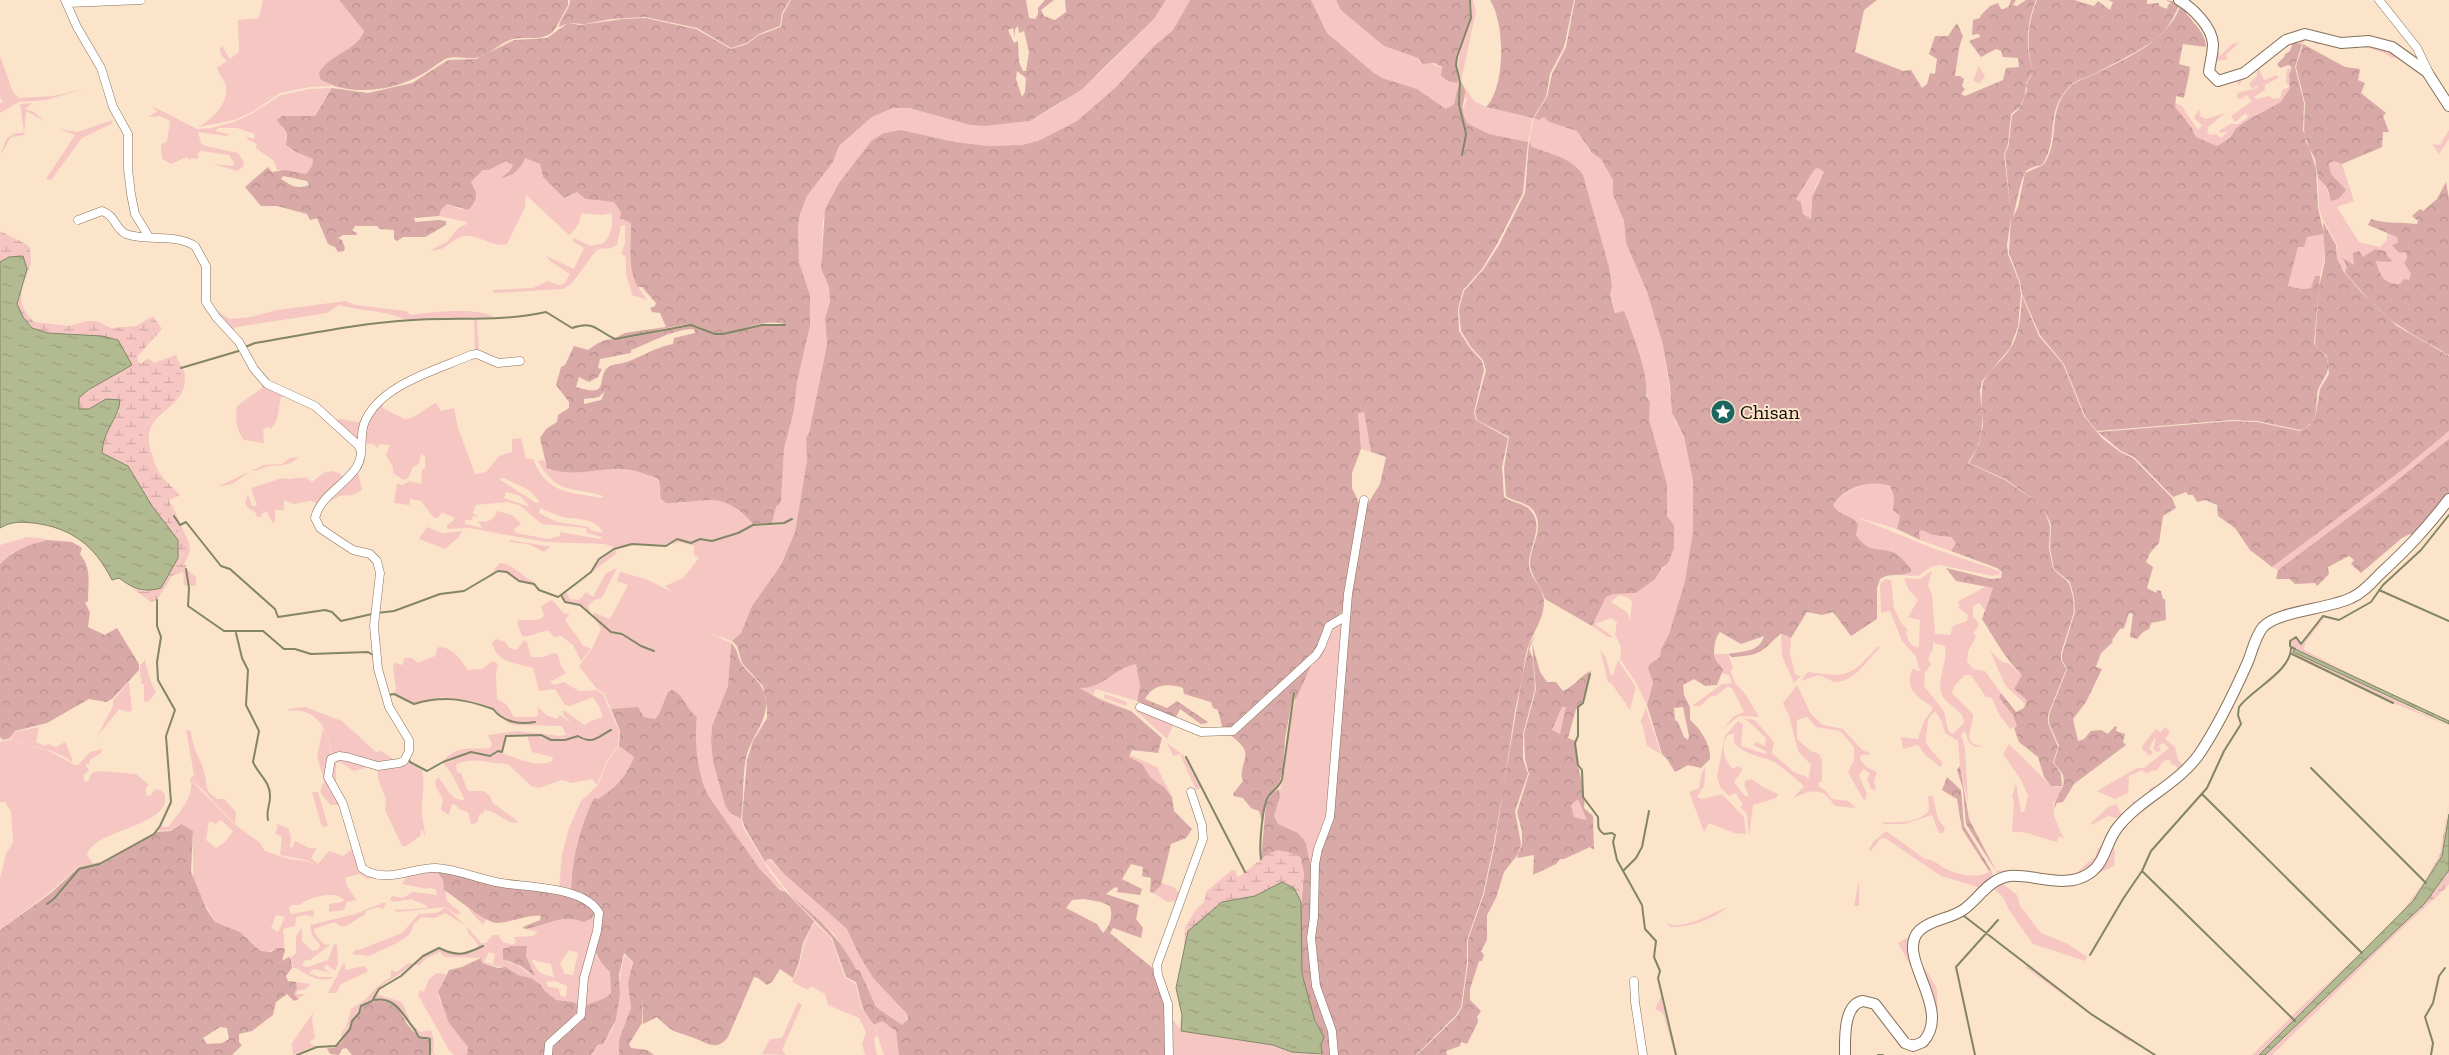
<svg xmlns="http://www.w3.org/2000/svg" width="2449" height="1055" font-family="'Zilla Slab',serif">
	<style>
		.green { fill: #f6c6c3; fill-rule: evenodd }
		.forest { fill: url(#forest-crowns); fill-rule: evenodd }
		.wetland { fill: url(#wetland-marsh) }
		.water { fill: url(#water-ripples); stroke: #828566 }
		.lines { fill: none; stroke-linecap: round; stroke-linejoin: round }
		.stream { stroke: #828566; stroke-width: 2 }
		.street-casing { stroke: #85715a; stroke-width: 9 }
		.secondary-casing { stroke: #85715a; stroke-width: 12 }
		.street { stroke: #fff; stroke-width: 8 }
		.secondary { stroke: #fff; stroke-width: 10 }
		.labels { text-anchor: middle; stroke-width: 4; stroke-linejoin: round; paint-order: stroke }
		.poi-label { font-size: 20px; fill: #110a03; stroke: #fbe4ca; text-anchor: start }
	</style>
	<defs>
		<pattern id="forest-crowns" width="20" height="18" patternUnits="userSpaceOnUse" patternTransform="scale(1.25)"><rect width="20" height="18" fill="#d8a9a6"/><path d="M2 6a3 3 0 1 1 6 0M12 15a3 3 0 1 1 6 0" fill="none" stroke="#b8908d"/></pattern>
		<pattern id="wetland-marsh" width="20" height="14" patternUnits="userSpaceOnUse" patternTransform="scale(1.25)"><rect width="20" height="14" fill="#f6c6c3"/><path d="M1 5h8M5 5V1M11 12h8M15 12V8" fill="none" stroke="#d2a9a6"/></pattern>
		<pattern id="water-ripples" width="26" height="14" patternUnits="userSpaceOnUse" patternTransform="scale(1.25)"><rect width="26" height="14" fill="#b2ba91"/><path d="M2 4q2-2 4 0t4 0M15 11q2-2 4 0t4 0" fill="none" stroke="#989f7b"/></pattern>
	</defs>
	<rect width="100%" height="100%" fill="#fbe4ca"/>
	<path class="green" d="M263,0H339L364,31C357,51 329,54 319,73L320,79L332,86L310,87L280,93L252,112L234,120L198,127C211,121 229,103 226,86C225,80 219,75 217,68L227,61L221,55L220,49L222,46L230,59L239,52L238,20L259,18Z
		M1166,0H1190L1173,30L1154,46L1116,87L1077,121L1038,141L1022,145L989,146L955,142L901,130L884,133L872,140L834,192L823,220L821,269L829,287L830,302L825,318L827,345L809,433L806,438L807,460L795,532L781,565L752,606L741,633L732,641L706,632L731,643L728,686L712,726L711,741L713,762L725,805L729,812L741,819L744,829L770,872L786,892C769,887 707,803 702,785C696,763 694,739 697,717L688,710L684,701L668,692L659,715L655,719L644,717C636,703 625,709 611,709L604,693L597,689L579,666L592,649L601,629L594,617L593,612L610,619L628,585L617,581L620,572L646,579L672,592L665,586L683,578L699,558L694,555V546L679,542L671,545L677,540L691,543L700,539L712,541L738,533L753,526L778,525L794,519L784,523H772L776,507L781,501L784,449L794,410L797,382L810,326V295L799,262L798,227L800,214L807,196L833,162L839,146L872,117L893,108H909L970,125L985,126L1030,121L1060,104L1101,72L1154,19Z
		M1311,0H1336L1338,4L1384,46L1418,58L1420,62C1439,63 1446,71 1459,83L1454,104L1446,109L1417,89L1382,78L1374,73L1327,33Z
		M1471,0H1473L1476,11L1461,82C1450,48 1478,32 1471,0Z
		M2181,0H2187C2204,16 2214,33 2220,56L2232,44L2239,43L2226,55L2228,59L2216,61L2213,69L2221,77C2240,76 2252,61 2263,50H2269L2284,37L2304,32C2299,35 2292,35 2286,38C2272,47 2227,97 2211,73C2211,64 2215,54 2214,45C2213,28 2195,9 2181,0Z
		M2181,3C2195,11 2212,31 2211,47C2211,56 2208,65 2208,75C2226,104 2280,39 2301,37L2306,39L2302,44L2296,41C2280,46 2273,60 2259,69L2264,80L2277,75L2278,78L2265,85V90L2254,97L2256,99L2270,96L2273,99L2280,98L2283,89L2288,88L2289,85L2286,83L2287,69L2292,68L2289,75L2290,88L2281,102L2249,119L2236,128L2230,138L2217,146L2196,137C2194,123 2176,115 2174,103L2181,105L2198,130L2202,125L2194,118L2199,109L2200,116L2206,119L2225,113L2209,126L2207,132L2210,135L2216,134L2221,138L2228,131L2220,133L2219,131L2230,124H2238L2248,117L2246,113L2235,122L2231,116L2252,101L2247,95L2241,99L2237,98V93L2258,88L2256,86L2252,89L2249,84L2257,76V70L2244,77L2239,86L2237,81C2225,84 2215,86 2207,75C2207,66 2210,57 2211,48C2211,29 2192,14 2181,3Z
		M2306,37L2384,47L2430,78L2398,57L2392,58C2374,44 2343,46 2321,43L2318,45Z
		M0,56L13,92L19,98L54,96L87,88L46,100L19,102L0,113V103L3,102L0,97Z
		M1979,66L1985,77L1979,84L1973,80Z
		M1464,86L1474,101L1486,107L1533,118L1528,142L1489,134L1467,123L1463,110L1466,101Z
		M332,88L315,116L296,118L281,127L287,133L285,139L296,152L313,159L312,166L306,174L277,170L274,161L256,148L257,144L247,139V137L254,139L255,134L237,128H218L215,131L229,134L227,136L198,132L201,143L205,146L238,153L244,162L243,167L237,171L213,164L233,166L234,163L229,155L201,151L197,154L199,157L196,159L192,158L190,160L186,157L171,164L162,159L161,144L167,142L170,121L160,116L147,117L157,112L152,106L197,129L212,128L234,122L253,113L281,95L310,89Z
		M32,103L25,109L34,112L44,121L26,111L24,135L11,137L0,156L7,138L15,133H24L20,104Z
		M1544,117L1549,122L1577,130L1591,153L1601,159L1613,180V195L1624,221L1626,243L1647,292L1663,345L1674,420L1684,437L1693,480V531L1685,581L1669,634L1661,649L1660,657C1649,669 1655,671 1652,684C1650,692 1648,698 1647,705L1635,681L1620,659L1621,647L1615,634L1617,622L1611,618L1595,624L1613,637H1608L1592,626L1606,597L1614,594L1636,593L1665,567L1674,526L1667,516V484L1649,419L1646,382L1624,311L1616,313L1610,294L1612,286L1609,267L1578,167L1532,147L1529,142L1534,118L1539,120ZM1619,595L1629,598L1632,602L1630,620L1627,612L1611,602Z
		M113,120L111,124L82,138L51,180L46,179L75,135L59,129L77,132Z
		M2449,130V139L2439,154L2432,144L2440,145Z
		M525,158L540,164L543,177L568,197L577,192L585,199L614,202L631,222L630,258L634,280L647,300L632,295C631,288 629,285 627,278C625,271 627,263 625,256L621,254L625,243V225L621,226L617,245L611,248L598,249C587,260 575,284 563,289L493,293L494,290L533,288L548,281L558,285L564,284L570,274L550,261L546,256L574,269L584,248L572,241L574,238L591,246C595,244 600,245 603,243C611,238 614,220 611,213L602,215L581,213C581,222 576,229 569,235L526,195L525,207L507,244C495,249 478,234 464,236C452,238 444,253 431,250L447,242L458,228L467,224V222L439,216L441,210L447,204L462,210L475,203V188L471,182L483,170H489L506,161L513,165L508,177Z
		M2334,161L2342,164L2354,201L2337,207L2359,242L2380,247L2387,240V232L2397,237L2398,243L2393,245L2406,252L2407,258L2404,263L2411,274L2409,280L2400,284L2387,283L2379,272L2376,260L2389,262L2388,257L2375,249L2354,265L2343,257L2347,266L2345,272L2337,258V245L2322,218L2319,208L2318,178L2327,187L2328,196L2337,180C2329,176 2329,171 2329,163Z
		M1818,168L1824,172L1815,188L1811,205V219L1803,214L1801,202L1796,199L1814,170Z
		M2324,234V261L2320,276H2315L2311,288L2302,289L2288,286L2298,247L2307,237Z
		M345,301L355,305L406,311L411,315C431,312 478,307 494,317L406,320C385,310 361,311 339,305L327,313L236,327L231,331L214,312L217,311L230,319L250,317L278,310Z
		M474,318H476L477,322L479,350L483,357L475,354Z
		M176,355C179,364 186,369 185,379C184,413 138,411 151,451C154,462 156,469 164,478L152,467L142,431L155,413L173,402L177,397L183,381Z
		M262,380L285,396L281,397C278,408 280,422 270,429L269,426L263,430L264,443L244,440C236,430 235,419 237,406L262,388Z
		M383,399V408L404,419C416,419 425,408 436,403L441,411L454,408L458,428L475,474L486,472L499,456L512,452V439L521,438L526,459H533C547,494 569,492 602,498L603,496C570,486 557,495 538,461L544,460L547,468C577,481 609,461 642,473C650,476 653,475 659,481V489L678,503C686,502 694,499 702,498C721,496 741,510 753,524L738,532L711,540L700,538L691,542L676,539L666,546L632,544L615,548L605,544L546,542L469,528L447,529V525L454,520V517L442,513L437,518L433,517L421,501L410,499V505L394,503L397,483L402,485L410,481L421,484L422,470L425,468V457L421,454L419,464L413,467L408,478L403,480L393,473V467L386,455L390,445L379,444L378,448L373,444L363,443L365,424ZM504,478L529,490L540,502L536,503L499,479ZM506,492L520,496L530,507L504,498ZM507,502L519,505L542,524L586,528L587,533L602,537L600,539L560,532V536L548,539L516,533L514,529L521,524L512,515L497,511C494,520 488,523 478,521L482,528L465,524V520H472L473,516L478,517L473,513L476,505ZM540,508C548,511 555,515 563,517C578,520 595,517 603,533L590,530L589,527L557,522L539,513Z
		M1364,412L1371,452L1361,449L1358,413Z
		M340,419L358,422L365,420L361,447L334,422Z
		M2449,431V439C2397,487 2335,527 2278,570L2272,567Z
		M299,457C289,466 283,465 270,466C263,467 259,471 251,471L232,484L217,487L264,465L282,464L290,458Z
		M357,467L362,490L352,495L339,496L323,506Z
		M332,471L339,473L346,479L322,505L311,501L294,504L284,500V510H275V523L272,522L267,512L263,513L261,517H257L255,512L247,507L245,502L248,495L252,506H257L251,488L282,478L288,479L306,477L312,482L325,472Z
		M1881,482L1890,486L1894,496L1893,510L1900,516L1897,529L1856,517L1935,549L1999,571L2000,574L1993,576L1940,565L1931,567L1918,576L1900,575L1909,573V566C1905,562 1901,557 1897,554C1884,546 1854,554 1856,529L1836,512L1833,505C1842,491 1865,483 1881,482Z
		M170,500L189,543L190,551L184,565L178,563L184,553L168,515L174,516Z
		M2449,501L2416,547L2356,599L2282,619L2265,629L2247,671L2193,771L2129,820L2120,830L2113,846L2115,853L2114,866C2091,877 2070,885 2044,884C2029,883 2016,876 2002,883L2017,895L2020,906L2041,933L2068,944L2087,957L2085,961L2033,944L2009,910L2003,897L1994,889H1990C1981,894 1977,905 1968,911C1954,920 1935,921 1923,932C1905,950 1929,971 1936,987C1940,999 1935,1033 1929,1044L1919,1049L1905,1047L1872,1006L1863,1003C1851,1008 1843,1045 1850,1054L1847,1055C1847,1041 1844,1006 1863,1002L1874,1006L1905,1045L1912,1047L1924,1043C1955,1008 1895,956 1921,931C1933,921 1950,920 1963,911C1980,900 1989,880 2011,878C2036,875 2066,891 2090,875C2107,863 2107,843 2118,828C2142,798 2183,785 2203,751C2219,723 2235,694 2249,665C2254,653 2256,635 2266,626C2280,614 2327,609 2347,602C2361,597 2370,586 2380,576C2392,565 2404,556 2415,545C2427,531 2438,516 2449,501Z
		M427,527L442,533L462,531L459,537L445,549L419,539Z
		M1922,530L1932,535L1951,537L1956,543L1951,551L1920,540L1919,532Z
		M28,537L47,539L13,552L0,563V545Z
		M510,540L546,546H551L544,552L528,544L510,542Z
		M614,549L617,553L566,592L570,599L579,600L586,592L593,597L606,573L617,568L602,598L594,600L588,606L590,614L580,605L565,602L561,595L564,592L591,572L600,560Z
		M500,563C514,564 522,577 534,582L539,590L534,584L519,581L502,571H498L488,577Z
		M186,569L196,577V586L184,585L183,573Z
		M1932,571L1928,585L1932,594L1935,634L1950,635L1953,626L1967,621L1968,615L1958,607L1960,605L1957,602L1985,587L1993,588L1985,610L1979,603L1973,606V616L1979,624L1974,633L1976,637L1968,652L1967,661L1973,669L1985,671L2001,693L1999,698L2013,715L2017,726L2010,729L1999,714L1992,698L1986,697L1971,675H1965L1954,686L1952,693L1973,714C1974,729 1958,745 1985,746L1975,747L1969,743L1965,731L1961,735L1965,747L1968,803L1960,766L1958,741L1945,733L1942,722L1935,711L1928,719C1928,726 1926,733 1926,740C1926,747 1939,758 1943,763L1940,767L1925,755L1918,745L1903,749L1901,737L1918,739L1923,723L1933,708C1917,694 1905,693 1912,669L1920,671L1916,657L1902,641L1890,611L1881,613L1880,584L1885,579L1891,580L1894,608L1901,623L1909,631H1906C1907,639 1910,647 1919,647L1920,620L1908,617L1918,600L1909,590L1904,578L1920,579ZM1933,643L1945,646C1948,662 1936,680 1942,695C1948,707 1963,708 1964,723L1952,734L1948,730L1944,711L1924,686L1925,673L1931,664L1928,659L1933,649Z
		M552,600L565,614L568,613L569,616L565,619C569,629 579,636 582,645L591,649L581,661L573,645L561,636L554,637L549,631C539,630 531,638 522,636L517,623L519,620C528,619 537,623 544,616L541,606Z
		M2323,617H2325L2305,643L2304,650L2421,710L2295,649L2293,652L2449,726L2394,703L2292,653L2290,641L2296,638L2302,644Z
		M1339,623L1343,627L1329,807L1312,874L1306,843L1278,824L1274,816L1285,769L1287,738L1295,701L1329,630Z
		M1781,633L1791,638L1790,654L1795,674L1801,676L1794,683L1782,656Z
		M496,639L506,642L509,648L517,650L524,640L527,642L531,657H544L553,653L558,654L561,666L566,673L550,682L554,685L564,682L579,691L596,690L603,694L619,731L618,746L606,762L597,785L592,779L571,783L562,780L539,788L531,786L508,764C488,764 476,756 456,764L457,772L461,773L467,789L470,791H484L490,796L493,803L516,820L517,823C503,823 498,810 484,810L483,814L480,813L477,823L471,824L468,812L459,809L456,805L452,804L449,815L441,810L443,800L436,787L435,781L439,778C447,787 450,801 465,800L451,773L443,763H447C454,759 462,754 470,753C481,751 488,760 498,751C512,757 541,770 553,760L552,757L532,752L527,735C537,734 541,739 550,740C560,742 569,737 578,736C594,745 598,737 612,730C596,733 598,746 578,735L565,740H551L541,734L506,736L502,752L498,750L490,755L471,752L443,762C455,744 472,750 490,748L492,744L488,735L517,731L560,736L566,735L562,726L515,725L508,723L493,709L477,703L442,697L415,703L394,694L396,689L393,666L395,663L403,665L404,658H412L418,663L435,656L438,647C453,647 459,658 468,670L482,669L491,662H496L498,666L496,673L497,699L507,705L514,717H536L538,715V707L546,715L557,719L560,715L571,723L563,714V710L585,725L591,721L603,717L599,706L593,697L570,706L565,705L555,689L539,691L533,668C515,662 498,664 492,643Z
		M1878,646L1880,648C1866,660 1855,683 1834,682C1814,672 1821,675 1801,681L1808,672C1847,678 1852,676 1878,646Z
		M1600,649L1606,658L1611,676L1613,675L1618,660L1636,687L1630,710L1611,683L1608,682Z
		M1990,651L2002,662L2008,663L2022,675L2027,700L2025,704L2005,685Z
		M1715,654H1728L1733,667L1731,672L1735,683L1746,695L1759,717L1739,716L1724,728L1733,717L1744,712L1732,688L1727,687L1716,696H1711L1700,706H1692L1722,684L1732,683L1729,675L1721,673L1723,670L1715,658Z
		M145,660L150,680L156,692L149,701L144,702V685L141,683L140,665Z
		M1136,664L1140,686L1137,701L1096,689L1093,695L1131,711L1102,701L1079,687C1100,690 1116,668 1136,664Z
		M129,682L132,710L129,712L119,709L97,737L113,706V700Z
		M1797,685L1811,714L1823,725L1843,729L1862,750L1870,753L1868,755H1861L1860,759L1866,767L1877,772L1874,781L1876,790L1871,789L1867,779L1870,773L1863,769L1859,776L1867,794L1865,800L1863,799L1848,772L1854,760V747L1840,731L1816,727L1807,717L1797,720V739L1811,751L1819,754L1822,760V782H1819V787L1825,790L1832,799L1848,801L1856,808L1835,806C1823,787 1812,789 1793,798L1804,786C1795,778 1786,770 1776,763C1763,756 1743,755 1734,742V733L1728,735C1720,745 1724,760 1733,769L1738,766L1743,769L1734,782L1745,796H1749L1744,784L1746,780L1751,779L1763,787L1778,794L1776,798L1753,805L1749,836L1747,814L1740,807L1743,805L1736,793L1729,796L1720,787L1717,776L1725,736L1738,721L1743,724L1741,746L1766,754V751L1753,745L1756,742L1765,746L1766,738L1748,721L1742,718L1755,720L1774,742L1772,753L1794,772L1807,777L1808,781L1811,765L1798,751L1789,716L1783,703Z
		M1105,694L1127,702L1126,706L1104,698Z
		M305,707L342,721L377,753L380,750L399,763L385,765L332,758C329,733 319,707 289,711L288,709Z
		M1135,707L1174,723L1167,739L1134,709Z
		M1562,707H1567L1560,734L1552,730Z
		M1646,708L1661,754L1647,746L1642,723H1640Z
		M2212,724L2202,746L2187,766L2126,816L2116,827L2098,864L2090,860L2095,857L2098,848L2102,846L2117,822L2137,805L2133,804L2132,801L2137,802L2147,796L2150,788L2158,786L2177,770V766L2171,764L2169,759L2163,762L2157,770L2146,773L2142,770L2129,776L2128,793L2115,799L2097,791L2137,768H2144L2169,748L2163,743L2159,746L2161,751L2157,752L2153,749L2156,739H2154L2149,749L2153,752L2150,756L2142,749L2143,745L2156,729L2161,732L2165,727L2170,732L2165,739L2175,747L2178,760L2185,767L2196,753Z
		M39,727L36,742L44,746L49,744L56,747L65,742L72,758V762C55,748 30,747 12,740L49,751L75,765L85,764L89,770L84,775V782L88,781L92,773L100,771L136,774L149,785L146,787V795L150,796L155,789L161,790L165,794V803C155,829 95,830 87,855L93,864L79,866L50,892L0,930V878L6,854L13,842L11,812L5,802H0V742L11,739L15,732Z
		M323,729L329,740L331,759L327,777L342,804L354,838L359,864L364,871L374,875V877L368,879L359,874L345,878L348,888L357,900L347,902L344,910L329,912V904L342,902L344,900C336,890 308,897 300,905H292L289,908L291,914L313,910L314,914L313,917L306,915L296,917L295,926L283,929L285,949L276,948L268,952L260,951L240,932L215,922L193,881V831L180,824L170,830L157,831L161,826L168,827C177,816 196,794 190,779L194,775L186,730L191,731C192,749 201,758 205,775C206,780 206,786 208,791C210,794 214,796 217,799H224L236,812L235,824L199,786L191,780L233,823L260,843L265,851L289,859L306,861L319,867L306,860L280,855L282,837L275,833L278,827L276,824L288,828L291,836L290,847L292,848L295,841L309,848H317L311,858L318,864L329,851L343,856L352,849L351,837L341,805H330L320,792L324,781L317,756ZM221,820L233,831L225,842L216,848L206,840L209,821L215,824ZM276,915L285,917L278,932L271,928Z
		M1167,743L1184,756L1201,788L1196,790L1180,754L1173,756Z
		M2009,744L2048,783L2056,787L2062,786L2061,792L2053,803L2054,816L2064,839L2059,836L2057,842C2042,839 2026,830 2012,832L2014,801L2012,797L2016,783L2021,812H2024L2028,796L2021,780L2003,754Z
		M619,746L634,757C626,777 616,788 598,800L594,798C580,825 572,860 571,890H559L562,855L569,828L581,801L598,785L607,762Z
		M102,749L101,753L90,760L89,764H79L90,752Z
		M1130,755L1157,767L1172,797C1166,790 1158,786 1151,779C1141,768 1144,765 1129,757Z
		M335,757L372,766L354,771L340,762L336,763V783L343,804L329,771Z
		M407,757L410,763L422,770C425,784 422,796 422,810C422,819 425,828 425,837L422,829L420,836L406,846H402L385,810L386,799L378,779V767L407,763Z
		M1706,765L1704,786L1697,797L1702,799L1722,794L1744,817L1746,834L1734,833L1709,823L1704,832L1689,792L1699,788L1701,775Z
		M312,792H318L328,826L322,827Z
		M1928,796H1933L1938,819L1945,828L1943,833H1939L1932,815L1904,824H1884L1882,822C1896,823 1921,823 1929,810Z
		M1578,799L1588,820L1574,817L1571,805Z
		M2116,804L2122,815L2118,818L2108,816L2092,825L2091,823L2108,807Z
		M1886,831L1925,859C1934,859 1938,865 1946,869C1959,875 1980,880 1991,870L1995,879L1957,910L1981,888L1941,876L1885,838L1880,839L1871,851L1869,849L1874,841Z
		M768,858L784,874L847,929L859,955L873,978L907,1014L906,1023L902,1025L876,1007L860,971L856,969L834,934L791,896L765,862Z
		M2090,861L2097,865L2082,875L1998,878L1996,871C2021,868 2050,882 2074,874C2080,871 2085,864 2090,861Z
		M434,869L443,880L447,901L461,913L457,915L446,907L465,925L445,913L435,918L421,917L414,924L410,934L397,943L369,956L352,954L357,949L359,950L402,933L419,914L437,913L446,907L397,912L394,909C399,911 419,908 427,908V906L411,899L393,902L390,900L392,896L403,898L413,892L437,895L436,890L428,887L427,889L402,884L407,876Z
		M1859,880V906H1854Z
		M2424,882L2426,883L2402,914L2363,953L2402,912Z
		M1161,883L1174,887L1180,895L1177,901L1168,902L1153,893Z
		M383,903H386L383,909L378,907L366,911L365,915C356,918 351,925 342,927L334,922L314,929C314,935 321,941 326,945L331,944L310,960H305L302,966L308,967L328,960L334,944L337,945L338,963L335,971L327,965L324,967V969L331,973L314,969L309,973L319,977H334C318,984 309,975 296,968H293L291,957L296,953V936L302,928V941L312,951L319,949L320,945L312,935L310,925L355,914Z
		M469,906L486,919L483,925L470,911Z
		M1728,907C1711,920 1692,927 1670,927L1666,922C1682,933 1712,912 1728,907Z
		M597,909L599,913L581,1008L574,1002L556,1000L545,991L541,985L531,979L518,975L510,969L482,963L481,958L444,957L440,952L425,959L420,965H414L429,952L439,948C456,958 466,954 483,947L479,948C477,938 467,937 467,927L481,943H486L493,935H498L503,942L513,945L516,942L514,937L532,936L538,932L525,929C546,926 561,913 584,922ZM511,946H521L527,951L526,956L533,971L528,973L518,965L507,962V949ZM569,950L578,953L573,975L565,974L560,964ZM489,952L495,954L493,964L484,962ZM534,959L536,961L551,964L554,977C541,975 538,972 532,961ZM555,981L567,986L566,997L561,996L558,988L548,987L546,982Z
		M814,922L831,938L845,978L855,983L862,1009L871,1019L877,1035L874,1040L877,1055H865L862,1044L866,1032L859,1018L828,1005L825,994L811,986L808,990L792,982L800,963L804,944Z
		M2397,929L2399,931L2272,1055H2265Z
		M1911,936C1919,965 1935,1002 1925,1031C1930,999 1913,970 1898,943Z
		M593,944L597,958L610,972L611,993L600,1002L583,1008Z
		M2361,953L2295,1020L2291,1016Z
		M625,955L632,962C629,977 633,991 631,1005C629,1023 620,1035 619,1055H591C597,1046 608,1038 613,1028C623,1005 616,979 625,955Z
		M344,962L346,970L364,966L368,970L367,972L341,984L336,993H328Z
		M416,963L381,986L371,1000L361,1006L342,1037L341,1034L346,1027L351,1009L365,1000L377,987L391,977V970L397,972L407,964Z
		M2027,965L2090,1014L2131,1040L2130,1042L2026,968Z
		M437,973L446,974L438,992L439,999L468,1047L467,1055H454L449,1050L418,995L420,990L424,992L429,979Z
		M296,982L310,984L306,989L297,991L296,994H306L299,998L294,994L297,988Z
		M376,994L402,1002L411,1023L420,1032L431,1030L434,1040L433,1052L436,1055L429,1053L430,1039C426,1037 422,1040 419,1037C417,1035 417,1032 415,1030C403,1016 397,997 373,1000Z
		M1661,996L1675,1055L1663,1013L1655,1009Z
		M798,1002L802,1005L782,1050L786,1055L762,1054L770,1039L782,1038Z
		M313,1013L312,1020L315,1038L309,1042L315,1046L293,1055L292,1043Z
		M1171,1017L1181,1031L1273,1045L1292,1052L1322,1055H1170Z
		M2291,1017L2295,1021L2259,1055H2252Z
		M882,1021L896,1031L899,1055H884L874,1025Z"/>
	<path class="forest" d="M339,0H568V6C562,14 557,30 550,34C539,41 525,36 513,39C499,43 489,56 475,58C465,59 454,55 445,59C436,64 428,72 419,76C392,91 348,97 320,79L319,73C329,54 357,51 364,31Z
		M570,0H790L782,13L780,26L759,34L747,43L731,48L697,28L645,17L611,19L585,24L568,23L559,27C560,17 570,10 570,0Z
		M791,0H1026L1029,18L1035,19L1038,14V8L1045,0H1054L1041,10L1044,16L1055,20L1066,12L1065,0H1166L1154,19L1081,90L1030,121L985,126L970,125L909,108H893L872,117L839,146L833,162L807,196L800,214L798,227L799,262L810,295V326L797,382L794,410L784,449L781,502L776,507L772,523L753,524C722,488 704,503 666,503L661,499L659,480C653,475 649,476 642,473C609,461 578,481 547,468L540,438L546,429L557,422L558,415L569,408V402L556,385L561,367L565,365L574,346L588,350C602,340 604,339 621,339L691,326L714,334H723L762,325H787C766,317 743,331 723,333C710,335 702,325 690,325C665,325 641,337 615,338L625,333L666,327L660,313L652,312L650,308L655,306L656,303L642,287H638C627,269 631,244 631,223L620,218L621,212L614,202L585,199L577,192L564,198L543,177L540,164L525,158C521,169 513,176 501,178L510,171L513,165L506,161L489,170H483L471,182C478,193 478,201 468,210L447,204L441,210L439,216L414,218L415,222L439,220L446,221V225L425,237H403L397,241L394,239V230L380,229L377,226H355L352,231L356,232L357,235H343L338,238L342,240L345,248L344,251L338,252L335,247L328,244L317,218L310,220L307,214L277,206H261L245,187L268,167L272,172L285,170L306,174L312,166L313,159L296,152L286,145L287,133L277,120L282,116H315L332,88L368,93L412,83L448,60L476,59L514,40L547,38L568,23L580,25L623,19L645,18L696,29L731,49L747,44L759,35L781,27L783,14ZM1018,26L1019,33L1024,31L1029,52L1026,71H1023L1019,62L1018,41L1014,43L1008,30L1013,28L1015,37V29ZM1017,71L1026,78L1025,92L1022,97L1016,79ZM283,176L307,181L309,185C296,190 291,185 281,179ZM694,329L695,333L674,338L673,344C655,347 642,357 626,362C621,364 611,364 607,368C596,380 611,398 576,387L579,377L589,382L598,377L602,369L598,368L600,359L631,353V350C653,342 670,330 694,329ZM605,391L601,400L584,404V399L599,397Z
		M1190,0H1311L1327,33L1374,73L1382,78L1417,89L1446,109L1454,104L1459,83L1448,81L1441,76L1442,67L1434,63L1423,64L1418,58L1384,46L1341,10L1336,0H1469L1471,18L1456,57V66L1460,92L1458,105L1465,134L1461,158L1466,134L1460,105L1461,82C1470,94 1461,100 1463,111C1463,115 1466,119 1467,123L1489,134L1528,142L1523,193L1497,244L1482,269L1463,290L1458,309L1459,331L1470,348L1482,361L1484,370L1474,412L1476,420L1508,438L1502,467L1504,497C1512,503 1525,503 1531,511C1544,526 1530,545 1529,562C1528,577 1543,586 1544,601C1544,622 1530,635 1526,654L1494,843L1483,894L1467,940V963L1461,1007L1456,1015L1416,1055H1335L1317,986L1313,947L1316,864L1329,824L1347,616L1367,505L1380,484L1386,457L1371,452L1364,412L1358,413L1361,449L1352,473V488L1360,505L1344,610L1331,622L1318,650L1234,728L1223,730L1218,710L1213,708L1211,702L1184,694L1183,688C1168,683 1153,684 1145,699L1167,708L1177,701L1208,722L1207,723L1201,724L1180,709L1175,719L1137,701L1140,686L1136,664C1115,668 1102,689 1080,688L1102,701L1131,711L1162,738L1158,753L1132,750L1129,757L1142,764L1151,778L1164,787L1172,797L1174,811L1192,829L1186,838L1171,844L1161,885L1153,893L1150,892L1151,878L1142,876L1143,867L1131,864L1122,879L1142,889L1140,895L1117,892L1118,888L1115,887L1106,894L1139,905L1136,919L1143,928L1141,938L1113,928L1110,933L1155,970L1166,1004L1167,1055H899L896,1031L882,1021L874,1025L863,1009L856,982L846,977L832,938L791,896C818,918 840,938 856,969L860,971L876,1007L902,1025L908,1019L907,1014L873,978L859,955L847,929L784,874L771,859H767L765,862L745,828L742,819L747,760L753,741L767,718V708L763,686L742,663L737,646L732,641L741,633L752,606L781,565L795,532L807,460L806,438L809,433L827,345L825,318L830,302L829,287L821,269L825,209L839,183L872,140L884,133L901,130L955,142L989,146L1022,145L1038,141L1077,121L1116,87L1154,46L1173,30ZM1084,899L1101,902L1110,906C1113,916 1110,926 1103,933L1097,924L1066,908L1072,900Z
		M1490,0H1574L1564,47L1550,74L1546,97L1533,118L1486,107C1506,87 1505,22 1490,0Z
		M1575,0H1877L1864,10L1855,52L1903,71L1911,70L1922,88L1927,84L1930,73L1935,74L1937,59L1929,54L1935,36H1948L1957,23L1963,36L1959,48L1955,76H1960L1964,79L1962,86L1965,89L1961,94L1965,96L2003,80L2006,68L2019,67L2018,58L2003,57L2001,51L1996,49L1981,57L1969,41L1980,37L1979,34L1972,35L1973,20L1980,18L1981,15L1990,6L1998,3L2001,9H2004L2009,6L2011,0H2016L2013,5L2017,6L2026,0H2036C2026,24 2025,48 2033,72L2026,83L2027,90L2020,107L2011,114L2008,144L2004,154L2011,214L2005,154L2009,144L2012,115C2025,107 2024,95 2027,83C2028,80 2032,76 2033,72C2026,48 2027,24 2037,0H2074L2094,6L2098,1L2110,10L2113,2L2108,0H2147V4L2159,3V6L2167,9L2168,5L2171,3L2166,0L2178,2V8C2173,17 2168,29 2159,36C2147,48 2112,64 2096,73C2087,78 2076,79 2069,87C2044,112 2060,139 2042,165C2038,166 2031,167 2027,170C2021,175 2016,208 2013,217L2018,207L2025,173L2043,165C2062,141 2045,110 2071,86C2077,80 2087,78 2095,74C2128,57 2168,42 2181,4L2186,8V13C2194,24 2206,33 2206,47L2183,44L2179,64L2190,67C2189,78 2186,86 2184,98L2176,96L2175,107L2192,128L2196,137L2217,146L2230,138L2236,128L2249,119L2281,102L2290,88L2289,75L2292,68L2289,65L2280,68L2277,64L2284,57L2285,54L2290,51L2293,42L2302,44L2295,67L2304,103L2303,130L2316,168L2318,208L2324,234L2307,237L2304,247H2298L2288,286L2302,289L2311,288L2315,276H2320L2314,343C2317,350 2327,354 2328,361C2330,374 2322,379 2318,390C2314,405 2322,422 2300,430L2257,421L2232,420L2097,431L2085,416L2064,364L2040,335L2022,294L2020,282L2009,253L2011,217L2007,245L2008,254L2019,282L2021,294L2018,326L2010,348L1982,381L1980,391L1983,425L1979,444L1968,463L2005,480L2043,506L2050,526L2049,548L2053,569L2069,583L2073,597L2074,612L2061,653V660L2066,669L2048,715V723L2058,747L2053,762L2061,774L2062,786H2051L2044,777L2038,757L2019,742L2014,728L2017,726L2013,715L1999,698L2001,693L2016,712L2024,708L2027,700L2014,689L2022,675C2005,659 1995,639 1982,619L1993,588L1956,581L1946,568L1991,579L2001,578L2002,572L1997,568L1951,551L1956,543L1951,537L1932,535L1922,530L1919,532L1920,540L1897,529L1900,516L1893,510L1894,496L1890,486C1872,479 1844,487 1833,505C1839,517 1853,514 1858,525L1856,535C1869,554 1876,546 1895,553C1901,556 1908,565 1912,571C1902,578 1889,572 1880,579L1877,588V619L1851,636L1833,612L1822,615L1807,612L1791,638L1781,633C1760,653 1761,655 1732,657L1728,654C1742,651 1759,653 1764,636L1741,644L1720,632C1715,637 1712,653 1716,660C1718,664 1721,665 1723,670L1717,685L1705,686L1694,679L1683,685L1684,695L1690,707V720C1701,729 1711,745 1710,759L1701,768L1688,765L1675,772L1667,759L1662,754L1647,705L1653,682L1648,668L1650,664L1660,657L1661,649L1669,634L1685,581L1693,531V480L1684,437L1672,413L1670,387L1663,345L1647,292L1626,243L1624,221L1613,195V180L1601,159L1592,153L1577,131L1549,122L1544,117L1539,120L1534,118L1547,97L1552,74L1566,47ZM1818,168L1824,172L1812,197L1811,219L1803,214L1801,202L1796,199L1814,170ZM1683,707L1689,736L1688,740L1684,737L1678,722L1675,720L1674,708Z
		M2303,44L2345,67L2360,69L2358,80L2365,83L2361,93L2386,113L2383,116L2389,132H2383L2382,147L2342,164L2334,161L2329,163C2329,178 2338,179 2346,190L2338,199L2331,201L2327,187L2318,178L2315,159L2306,142L2304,130L2305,103L2296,67Z
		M1529,142L1532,147C1550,154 1573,158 1583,175L1609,267L1612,286L1610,294L1615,313L1624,311C1631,330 1650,376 1646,396L1650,402L1649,419L1667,484V516L1674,525V548L1668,563L1662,568L1655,579L1636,593L1614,594L1606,597L1592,626L1545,599C1542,588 1530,575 1530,563C1530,546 1546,527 1533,510C1527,502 1514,502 1506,496L1504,468L1509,437L1477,420L1475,412L1486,370L1483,360L1471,347L1461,331L1459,309L1464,291L1483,270L1499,245L1525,193Z
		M2446,182L2449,199V355C2432,345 2414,336 2398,325C2382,315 2357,287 2345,272L2347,266L2342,257L2354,265L2353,253L2359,251L2363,257L2375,249L2386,251L2388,257L2393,261L2389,262L2376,261C2380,275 2383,284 2400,284L2404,279L2409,280L2411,274L2404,263L2407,258L2406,252L2399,253L2392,245L2398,243L2397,237L2368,225L2371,219C2385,224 2401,222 2417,224L2418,221L2412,216L2420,209L2423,211L2437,199Z
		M2323,222L2336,245L2337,258L2344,272L2361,292L2397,326L2449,356V431L2402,470L2272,567L2250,550L2235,528L2218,516L2217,505L2205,500L2197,502L2193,495H2188L2186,492L2173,497L2134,457L2121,451L2098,432L2232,421L2257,422L2300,431L2310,425L2316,414L2320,389L2329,374L2327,356L2317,348L2315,343L2319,287L2325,261Z
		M2022,296L2039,336L2063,364L2084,416L2102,438L2120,452L2133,458L2172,498L2176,508L2163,516L2159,543L2150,553L2146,562L2153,567L2147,588L2156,593L2157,590L2161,591L2163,599H2165L2166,620L2151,623L2149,629L2143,632L2137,639L2130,637L2133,614L2129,613L2124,628L2120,629L2112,640L2113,642L2101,653L2096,667L2102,669L2086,702L2073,719L2078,741L2084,739L2091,731L2101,730L2108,734L2115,726L2117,727L2116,731L2125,734L2123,742L2126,745L2074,784L2063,802L2057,803L2054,809C2054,796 2067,790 2063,775C2061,770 2056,767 2054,762L2059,746L2049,723V715L2067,669L2062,660V654L2075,612L2074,597L2070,582L2054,569L2050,548L2051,525L2043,506L2005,479L1969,463C1990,429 1978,416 1983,382C1990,369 2002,361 2010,349C2020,334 2021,313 2022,296Z
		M2449,439V495L2414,539L2410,534L2402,538L2361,573L2351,564L2354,560L2349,556L2328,567L2329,574L2317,586L2315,583L2295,584L2290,579H2276L2278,570L2376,497Z
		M47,540L72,542L82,548L80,554C92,569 88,583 88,601L85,603L90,612L88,627L105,635L117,628L139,664V670L112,699L106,702L89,699L47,723L15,731L10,738L3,740L0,737V564C11,551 31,544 47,540Z
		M1535,635L1529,649L1533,659L1535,689L1523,734V759L1528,774L1515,811L1521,844L1518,854L1504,872L1496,898L1487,915V940L1481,951L1484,955L1482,961H1479L1470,989V1000L1481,1011L1477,1017L1478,1022L1467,1044L1461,1042L1460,1046L1446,1051L1447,1055H1417L1457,1016L1462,1007L1468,963V940L1484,894L1495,843L1515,711L1529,645Z
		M731,643C738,649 737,656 741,663C746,671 756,678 761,686C777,714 751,733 746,758C742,778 744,799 741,819L729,812L725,805L713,762L711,741L712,726L728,686Z
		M1532,643L1540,672L1547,682H1556L1563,691C1575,686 1581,675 1591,671L1582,702L1578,709H1576L1568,738L1576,741C1573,759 1587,789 1584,808L1593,816L1594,850L1590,847L1564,859H1560L1556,864L1533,875L1534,855L1517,858L1522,844V832L1517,812L1529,774L1525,759L1524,734L1536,689ZM1562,707H1566L1560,734L1552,730ZM1578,799L1587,820L1574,817L1571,805Z
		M1315,658L1295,701L1294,690L1285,739L1283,769L1278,787L1270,793L1264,804L1263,824L1259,811L1251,808L1243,798L1234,796L1233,794L1243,781C1238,770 1249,758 1244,749C1241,743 1234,738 1229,734Z
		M672,690C684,694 685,708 697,717C694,742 697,775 709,797L759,868L780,890L786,892L814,921L803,943L799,962L793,978L780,969L772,982L767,985L758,978L754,977L728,1037C716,1052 708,1043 694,1038C673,1030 674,1034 657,1017L643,1024V998L642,1023L629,1044L631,1048L647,1050L654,1055H619V1040L631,1008L628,983L633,962L624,953L619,975L620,994L616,1020L603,1044L598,1045L591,1055H548C550,1042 572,1015 583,1007C593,1001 602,1002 611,993L610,972C589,952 594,942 600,916L571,890C572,860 580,825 594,798L598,799C616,788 626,777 634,757L619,746L620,731L611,709L638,707L644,717L655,719L659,714L668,692Z
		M1960,766L1969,819L1996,871L1966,824L1963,789L1957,770Z
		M1947,777L1961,790L1964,826L1988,865L1991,870L1989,871L1962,829L1957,799L1942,790Z
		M1279,789L1280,797L1274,816L1278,824L1298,833L1306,843L1312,874L1309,944L1330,1031L1332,1055H1322L1321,1045L1324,1037C1294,987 1299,928 1304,873L1264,858L1261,859L1266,804L1271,794Z
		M181,824L193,831L191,872L207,910L215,922L240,932L260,951L271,952L276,948H283L285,950L282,961L289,957L291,959L292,968L286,976L288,981L296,982L297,988L294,994L299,999L294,1001L287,994L276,1002L273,1015L252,1031L239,1034V1042L242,1045L232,1055H0V930L51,893L79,867L101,862L155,832L100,864L79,869L54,899L45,905L55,900L79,870L101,865L157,832L170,831ZM220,1027L227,1028L229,1039L222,1043L207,1044L203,1038Z
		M435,869L558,890L597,909L592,918L584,922C561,913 546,926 525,929L523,927L540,920L541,916C529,914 512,922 498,923C485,923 457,898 444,890L443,880Z
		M511,946H527L526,956L535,976L519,965L503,959V949Z
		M481,958L482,963L498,968L506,967L518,975L531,978L541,985L545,991L556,1000L574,1002L581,1008L580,1014L557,1035L547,1055H467L468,1047L449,1023L438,992L449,970L462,967Z
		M377,1000L387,1002L398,1007L407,1024L419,1038L430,1040V1055H352L346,1048L342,1049L339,1055L330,1054L327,1048C344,1051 346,1029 353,1020C357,1015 360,1014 362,1007Z"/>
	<path class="wetland" d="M0,231L26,244L30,248L31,263L22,288L27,269L9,257L0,262Z
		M22,289C19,304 24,312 34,322L69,326L88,321H97L111,328L136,326L153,316L162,329L137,357L138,362L142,363L148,358L154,363L176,355L183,381L177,397L173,402L155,413L142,431L152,467L180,495L169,500L174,516H168L181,535L186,548L178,563L186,565V569L183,572L172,576L157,600L151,602L132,588L146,592L178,540L152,506L128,466L102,453L103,439L120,410L106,399L89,409H78L79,398L88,390L131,365L84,334L48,333L32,328L23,317L17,304Z
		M2449,803L2442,856L2427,882L2425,881L2440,854Z
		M1278,850L1296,854L1301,858L1304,873L1301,902L1294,888L1282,882L1255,896L1222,902L1204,918L1184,946L1185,927L1195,911L1204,902L1207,891L1232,870L1236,871L1237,877L1240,876L1269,853Z
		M2449,870V884L2446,888L2399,931L2397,929Z"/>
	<path class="water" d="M23,256L27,269L17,304L23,317L32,328L48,333L102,336L118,340L132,365L88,390L79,398V409H89L106,399L120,400C119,419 103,429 102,453L128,466L152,506L178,540V558L161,588C143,593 134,589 119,578L112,580C95,546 72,528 34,523C20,522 12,521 0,528V262L9,257Z
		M2295,649L2449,721V724L2293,652Z
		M2449,814V870L2425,903L2265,1055H2259L2413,901L2442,856Z
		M1282,882L1294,888L1301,902L1302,974L1315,1021L1324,1037L1321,1045L1322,1054L1292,1052L1273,1045L1181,1031L1182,1015L1176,988L1188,931L1222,902L1255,896Z"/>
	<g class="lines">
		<path class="stream" d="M1462,155L1466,134L1459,105L1460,82L1456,65L1457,57L1471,18L1470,0
			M245,347L255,343C308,334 360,323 413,320C457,317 503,322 546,312L572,328C595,320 597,331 615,339L691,325L715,334H723L762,325H785
			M181,368L242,350
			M174,516L180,525L186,522L221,566L230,569L275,609L278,617L325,610L332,612L341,621L372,614
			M186,569L189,588L188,606L224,631H263L284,649H295L311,654L368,652L373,655
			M2379,590L2449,621
			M561,595L591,572L599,559L614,549L632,544L666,546L677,539L691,543L700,539L712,541L738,533L753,525L784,523L792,519
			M377,613L394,611L440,594L464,591L498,571L507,572L519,581L534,584L539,590L558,597L561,595L565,602L580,605L611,632L622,634L641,646L654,651
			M236,633L242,658L248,670L246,705L259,731L253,762C258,774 271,782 270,797C270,806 266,809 268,820
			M2290,646V641L2296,637L2301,644L2323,616L2339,620L2371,602L2383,585L2421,550L2449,515
			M2292,654L2393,703
			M1590,674L1583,703L1578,707V736L1575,743L1578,765L1582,770L1583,797L1598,817C1599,825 1596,829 1604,834L1612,833L1615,835L1613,842L1617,860L1642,905L1645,929L1656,941L1654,957L1660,971L1658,978L1676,1055
			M388,695L394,694L414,704C443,695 465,699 493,709C503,722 520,725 535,722
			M408,757L410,762L427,771L443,762L471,752L490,756L498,751L502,752L506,736L541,735L551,740H565L578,736C593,745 597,737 611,730
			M1186,757L1245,872
			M2311,768L2426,883
			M2202,794L2362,953
			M1261,859C1259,848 1262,807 1268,797C1272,790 1279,789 1282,779L1294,693
			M1624,870L1636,858L1642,847L1649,811
			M2142,871L2295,1021
			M47,904L54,899L79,869L100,864L154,834L160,826L171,802L166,736L175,710L158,680L157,662L161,637L157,626V600
			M1964,916L2091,1014L2155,1055
			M2090,955L2123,899L2142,871L2151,851L2207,788L2224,751L2241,724L2238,715L2239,707C2252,689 2292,671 2291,647L2295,649
			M373,1000C397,996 403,1016 415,1030C416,1032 417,1035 419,1037C422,1039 426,1037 430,1039V1055
			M297,1055L317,1047L336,1046L350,1029L352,1021L359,1013L361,1006L372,1001L379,989L401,976L423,956L439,948C458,957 464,955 483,946
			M1878,1055H1883
			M1975,1055L1956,967L1998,920
			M2431,1055L2433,1043L2425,1017L2433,1003L2439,976L2445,968"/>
		<defs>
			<path id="street" d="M65,0L77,27L101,68L113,107L128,134V169L131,194L135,214L149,237
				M2379,0L2417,48L2430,75
				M68,3L141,0
				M78,220L102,211C116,216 115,229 126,234C149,242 174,233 195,246L206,266V302L216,317L239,342L254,369L267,384L315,406L358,445L361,451
				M520,361L498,363L477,354L471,355C437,370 378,385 364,424C359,438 365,455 356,468C344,486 320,496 315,518L320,528L333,537L353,550L370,554L377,561L380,573L374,626L378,669L389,707L409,740V751L404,761L399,763L378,766L347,757L339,756L331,759L328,777L343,804L362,868C384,885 413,867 436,868C456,869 476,878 496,882C523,888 584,885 599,913L597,931L584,978L581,1015L549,1044L548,1055
				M1140,707L1201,732L1233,731L1316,655L1321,647L1329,626L1346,616
				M1634,981L1635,1002L1643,1055
				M1169,1055L1168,1004L1158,975L1157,965L1203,839L1202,825L1191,792
				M1334,1055L1332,1031L1316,986L1311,938L1314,917L1315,864L1318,849L1330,817L1348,594L1364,500"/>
			<path id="secondary" d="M2179,0C2193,8 2212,27 2213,44C2213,53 2210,63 2209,72L2218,81L2244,73L2286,40L2305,34L2341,43L2369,41L2392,47L2427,72L2449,106
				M1845,1055C1845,1040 1843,1004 1863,1001L1875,1004L1905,1043L1913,1046L1923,1042C1954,1008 1893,955 1920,930C1932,919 1950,919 1963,910C1979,899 1988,879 2010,876C2036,874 2065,890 2090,873C2106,862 2106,841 2118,827C2141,798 2179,784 2200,753C2218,726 2233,695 2246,666C2252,654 2254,638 2263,627C2277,611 2329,609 2351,598C2363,593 2371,583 2380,574C2408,548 2426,529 2449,499"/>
		</defs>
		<use href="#street" class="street-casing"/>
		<use href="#secondary" class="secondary-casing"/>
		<use href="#street" class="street"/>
		<use href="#secondary" class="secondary"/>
	</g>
	<defs>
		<symbol id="sight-disc" viewBox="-11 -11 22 22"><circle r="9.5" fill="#1b6660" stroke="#fbe4ca"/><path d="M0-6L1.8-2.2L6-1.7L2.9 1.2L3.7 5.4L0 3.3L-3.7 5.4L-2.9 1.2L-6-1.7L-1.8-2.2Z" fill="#fff"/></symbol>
	</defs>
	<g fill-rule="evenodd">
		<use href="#sight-disc" x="1709" y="398" width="28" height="28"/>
	</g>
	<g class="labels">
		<g class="poi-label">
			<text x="1740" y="419">Chisan</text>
		</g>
	</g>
</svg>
